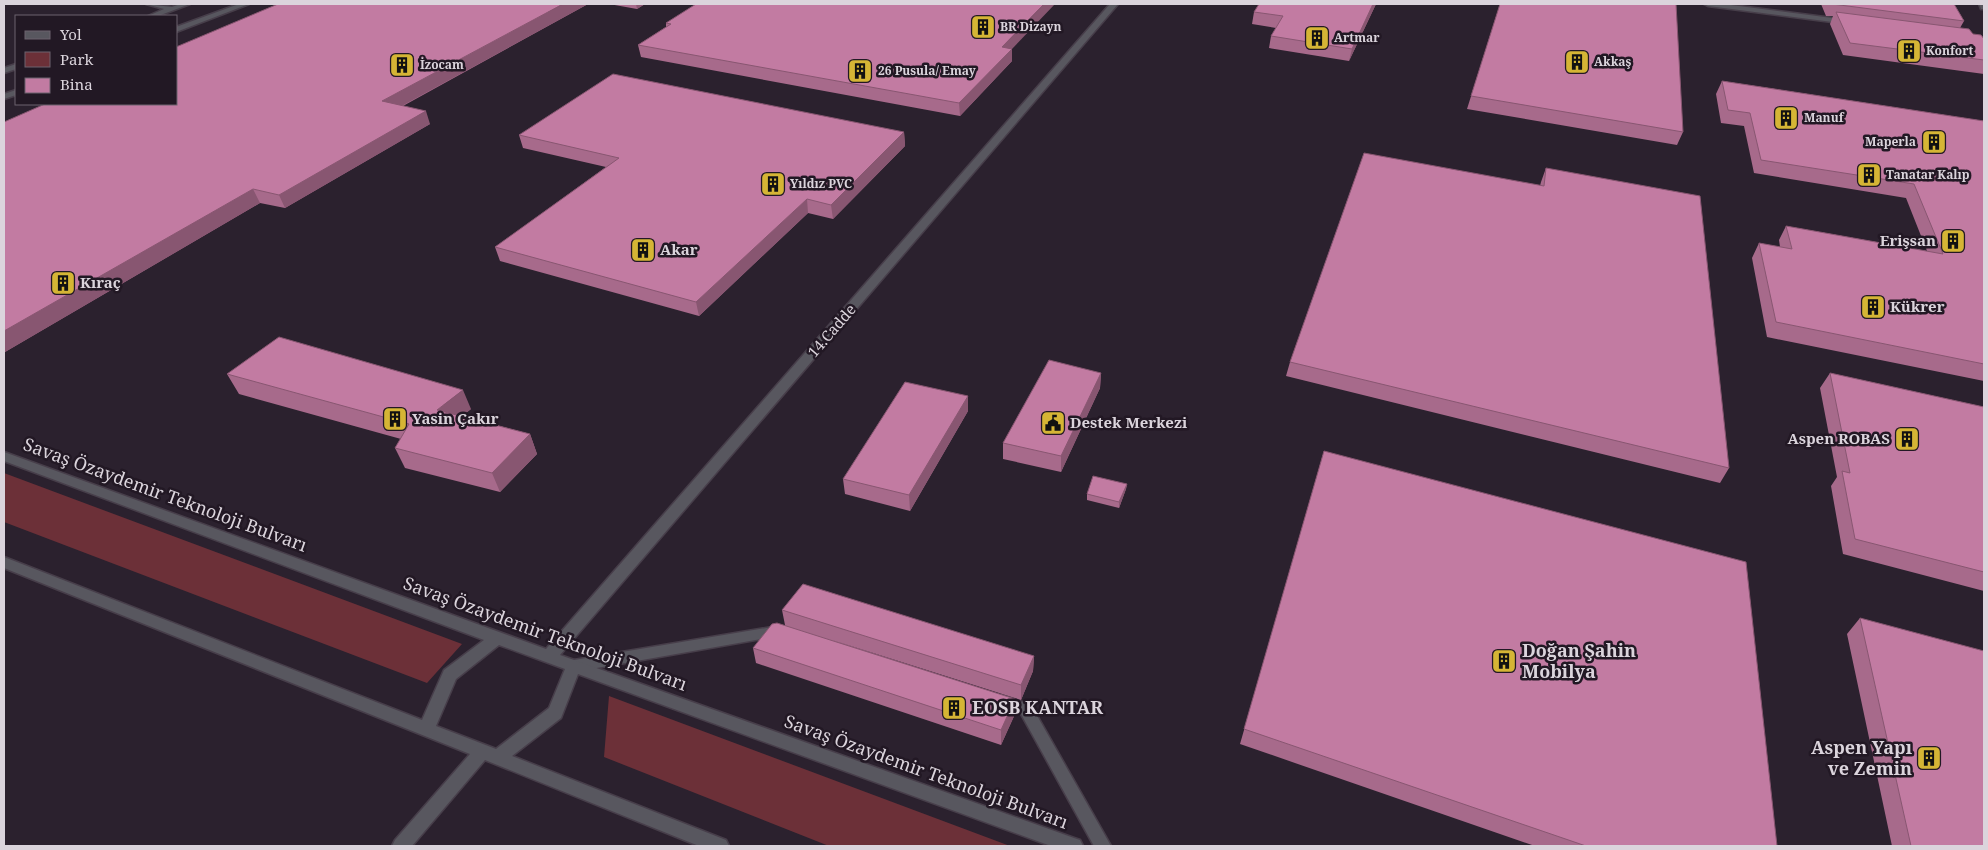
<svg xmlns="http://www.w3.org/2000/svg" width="1988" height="850" font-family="'Noto Serif',serif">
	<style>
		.green { fill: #6c3038 }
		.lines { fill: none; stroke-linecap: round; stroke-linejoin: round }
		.lane-casing { stroke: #473e4a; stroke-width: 3 }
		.street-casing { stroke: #473e4a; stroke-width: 3 }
		.lane { fill: #58575f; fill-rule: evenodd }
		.street { fill: #58575f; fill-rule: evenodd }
		.wall { fill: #a76a8b }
		.shaded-wall { fill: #885671 }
		.building { fill: #c27ba2; stroke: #885671 }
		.labels { text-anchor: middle; stroke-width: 5; stroke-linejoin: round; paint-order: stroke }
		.far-poi-label { font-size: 12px; font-weight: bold; fill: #dbd4dc; stroke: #221824; text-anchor: start }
		.poi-label { font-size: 15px; font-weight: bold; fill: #dbd4dc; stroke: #221824; text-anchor: start }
		.street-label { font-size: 15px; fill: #dbd4dc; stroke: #221824 }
		.near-street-label { font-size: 18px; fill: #dbd4dc; stroke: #221824 }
		.near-poi-label { font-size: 18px; font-weight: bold; fill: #dbd4dc; stroke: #221824; text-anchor: start }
	</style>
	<rect width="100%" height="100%" fill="#2b212e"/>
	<path class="green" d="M4,473L462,644L427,683L4,522Z
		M609,696L1010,846H829L604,757Z"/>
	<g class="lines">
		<defs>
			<path id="lane" d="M778,626L783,627L785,631L783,635L778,636L574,672L569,670L567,666L569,662L574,660Z
				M1001,695L1031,705L1111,846H1094L1021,714L996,705L994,701L996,697Z"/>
			<path id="street" d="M146,4L172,7L180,4H190L158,16H148L164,9Z
				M239,4H249L176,32V27Z
				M1110,4H1118L560,655L1074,838L1080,840L1083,846H1051L578,674L561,718L512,756L726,840L729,846H699L485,760L412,846H392L395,840L470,754L4,568V557L422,720L444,670L484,640L4,461V452L546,649ZM499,645L565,669L549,708L496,749L436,726L456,679Z
				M1704,4H1723L1848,20L1852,22L1848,24L1708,6Z
				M1979,4H1984V9H1981Z
				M16,64V69L4,73V68Z
				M16,90V95L4,99V94Z"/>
		</defs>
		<use href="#lane" class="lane-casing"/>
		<use href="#street" class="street-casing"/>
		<use href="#lane" class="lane"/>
		<use href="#street" class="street"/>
	</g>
	<path class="wall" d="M588,4L403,106L430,124L285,208L260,203L5,352L4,351V122Z
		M609,4H645L637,9Z
		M1376,4L1349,61L1269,48L1271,36L1276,28L1252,24L1254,12Z
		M1500,4L1683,132L1677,145L1467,109Z
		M1819,4H1954L1964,21L1960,28L1984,39V74L1843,55L1830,24L1833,16H1826L1821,4Z
		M666,23L1012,49V61L960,116L641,57L638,45L666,27Z
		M1722,81L1984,121V381L1767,337L1752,258L1759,243L1780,247L1779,240L1786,226L1927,251L1906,198L1754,173L1744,126L1721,123L1716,94Z
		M904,132L905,146L833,219L808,213L699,316L500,261L495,247L606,167L523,148L519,135Z
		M1546,168L1729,468L1720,483L1286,376L1290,362L1540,186L1541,182Z
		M1101,373L1100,388L1061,472L1003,459V443Z
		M1830,373L1984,407V591L1843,554L1831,486L1837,477L1820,388Z
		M227,374L471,409L462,416L530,434L537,454L500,492L405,468L395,448L401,439L239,394Z
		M968,396V411L910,511L845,494L843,479Z
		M1324,451L1777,846H1535L1240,744Z
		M1127,484L1126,489L1119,508L1087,500V494Z
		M782,610L1034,656L1033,671L1021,700L829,639L1015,699V714L1001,745L756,663L753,648L785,625Z
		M1860,618L1984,846H1892L1847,634Z"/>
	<path class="shaded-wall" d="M563,4H588L387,114L382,101Z
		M636,4H645L637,9Z
		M1044,4H1055L1012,49V61L960,116L959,103L1002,47Z
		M1373,4H1376L1349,61L1352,49Z
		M426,111L430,124L285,208L279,195Z
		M904,132L905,146L833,219L831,205Z
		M253,189L260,203L5,352L4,350V331Z
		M807,199L808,213L699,316L696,302Z
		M1101,373L1100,388L1061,472V456Z
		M463,390L471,409L446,429L437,410Z
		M968,396V411L910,511L909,495Z
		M530,434L537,454L500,492L492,473Z
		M1127,484L1126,489L1119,508V502Z
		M1034,656L1033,671L1021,700V685Z
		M1015,699V714L1001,745V730Z"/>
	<path class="building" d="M278,4H563L382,101L426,111L279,195L253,189L4,331V122L45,104H176V47Z
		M696,4H1044L1002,47L1012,49L959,103L638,45L671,24L666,23Z
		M1259,4H1373L1352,49L1271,36L1283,16L1254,12Z
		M1500,4H1676L1683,132L1471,96Z
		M1832,4H1954L1964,21Z
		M1836,12L1969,29L1973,34L1981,35L1984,39V60L1850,43Z
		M613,74L904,132L831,205L807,199L696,302L495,247L619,158L519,135Z
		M1722,81L1984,121V364L1776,322L1759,243L1792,249L1786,226L1943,254L1914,184L1761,160L1750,113L1728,110Z
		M1364,153L1544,186L1546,168L1700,196L1729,468L1290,362Z
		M279,337L463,390L437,410L530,434L492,473L395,448L409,424L227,374Z
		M1049,360L1101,373L1061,456L1003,443Z
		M1830,373L1984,407V572L1855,539L1842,471L1850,473Z
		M905,382L968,396L909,495L843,479Z
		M1324,451L1746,562L1777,846H1586L1244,729Z
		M1093,476L1127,484L1119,502L1087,494Z
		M803,584L1034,656L1021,685L782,610Z
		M1860,618L1984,651V846H1911Z
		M777,623L1015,699L1001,730L753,648L772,624Z"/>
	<defs>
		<symbol id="building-square" viewBox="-11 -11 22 22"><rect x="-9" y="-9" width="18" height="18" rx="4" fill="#d5b535" stroke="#221824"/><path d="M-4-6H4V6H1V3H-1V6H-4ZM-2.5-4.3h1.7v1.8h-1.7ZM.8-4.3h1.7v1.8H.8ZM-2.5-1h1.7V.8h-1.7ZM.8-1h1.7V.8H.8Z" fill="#111"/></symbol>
		<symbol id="civic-square" viewBox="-11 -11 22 22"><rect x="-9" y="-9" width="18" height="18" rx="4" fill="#d5b535" stroke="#221824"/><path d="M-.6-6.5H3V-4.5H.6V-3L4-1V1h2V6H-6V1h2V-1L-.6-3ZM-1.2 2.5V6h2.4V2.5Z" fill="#111"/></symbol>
	</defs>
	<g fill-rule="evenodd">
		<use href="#building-square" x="969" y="13" width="28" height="28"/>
		<use href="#building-square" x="1303" y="24" width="28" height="28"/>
		<use href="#building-square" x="1895" y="37" width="28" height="28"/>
		<use href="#building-square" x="1563" y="48" width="28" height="28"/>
		<use href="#building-square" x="388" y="51" width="28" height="28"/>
		<use href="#building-square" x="846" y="57" width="28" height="28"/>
		<use href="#building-square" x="1772" y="104" width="28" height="28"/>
		<use href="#building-square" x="1920" y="128" width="28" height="28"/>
		<use href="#building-square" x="1855" y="161" width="28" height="28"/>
		<use href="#building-square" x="759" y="170" width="28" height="28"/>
		<use href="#building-square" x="1939" y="227" width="28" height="28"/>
		<use href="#building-square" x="629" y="236" width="28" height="28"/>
		<use href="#building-square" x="49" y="269" width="28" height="28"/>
		<use href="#building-square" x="1859" y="293" width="28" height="28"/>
		<use href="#building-square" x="381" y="405" width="28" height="28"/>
		<use href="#civic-square" x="1039" y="409" width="28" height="28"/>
		<use href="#building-square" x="1893" y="425" width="28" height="28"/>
		<use href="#building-square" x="1490" y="647" width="28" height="28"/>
		<use href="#building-square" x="940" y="694" width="28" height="28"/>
		<use href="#building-square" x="1915" y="744" width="28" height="28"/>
	</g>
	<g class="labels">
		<g class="far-poi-label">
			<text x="1000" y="31">BR Dizayn</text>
			<text x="1334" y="42">Artmar</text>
			<text x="1926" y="55">Konfort</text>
			<text x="1594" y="66">Akkaş</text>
			<text x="420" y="69">İzocam</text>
			<text x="878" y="75">26 Pusula/ Emay</text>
			<text x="1804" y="122">Manuf</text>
			<text x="1916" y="146" text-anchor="end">Maperla</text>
			<text x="1886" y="179">Tanatar Kalıp</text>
			<text x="790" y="188">Yıldız PVC</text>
		</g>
		<g class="poi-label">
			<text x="1936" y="246" text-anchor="end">Erişsan</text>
			<text x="660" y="255">Akar</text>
			<text x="80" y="288">Kıraç</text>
			<text x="1890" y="312">Kükrer</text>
			<text x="412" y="424">Yasin Çakır</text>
			<text x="1070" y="428">Destek Merkezi</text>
			<text x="1890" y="444" text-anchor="end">Aspen ROBAS</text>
		</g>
		<g class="street-label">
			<text transform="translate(832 331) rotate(-49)" y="5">14.Cadde</text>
		</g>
		<g class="near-street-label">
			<text transform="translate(165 495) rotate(20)" y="6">Savaş Özaydemir Teknoloji Bulvarı</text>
			<text transform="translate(545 634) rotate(20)" y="6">Savaş Özaydemir Teknoloji Bulvarı</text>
			<text transform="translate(926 772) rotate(20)" y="6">Savaş Özaydemir Teknoloji Bulvarı</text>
		</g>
		<g class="near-poi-label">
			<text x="1522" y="657">Doğan Şahin<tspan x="1522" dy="21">Mobilya</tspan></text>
			<text x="972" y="714">EOSB KANTAR</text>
			<text x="1912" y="754" text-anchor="end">Aspen Yapı<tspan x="1912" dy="21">ve Zemin</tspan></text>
		</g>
	</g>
	<rect width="1988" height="850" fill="none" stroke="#dbd4dc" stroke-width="10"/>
	<rect x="15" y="15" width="162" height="90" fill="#221824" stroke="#6c636e"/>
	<rect x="25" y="31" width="25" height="8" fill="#58575f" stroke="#6c636e"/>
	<text x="60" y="40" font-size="15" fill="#dbd4dc">Yol</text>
	<rect x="25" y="52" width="25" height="15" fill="#6c3038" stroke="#6c636e"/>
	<text x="60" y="65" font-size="15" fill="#dbd4dc">Park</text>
	<rect x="25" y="78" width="25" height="15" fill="#c27ba2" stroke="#6c636e"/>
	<text x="60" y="90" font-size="15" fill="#dbd4dc">Bina</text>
</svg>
